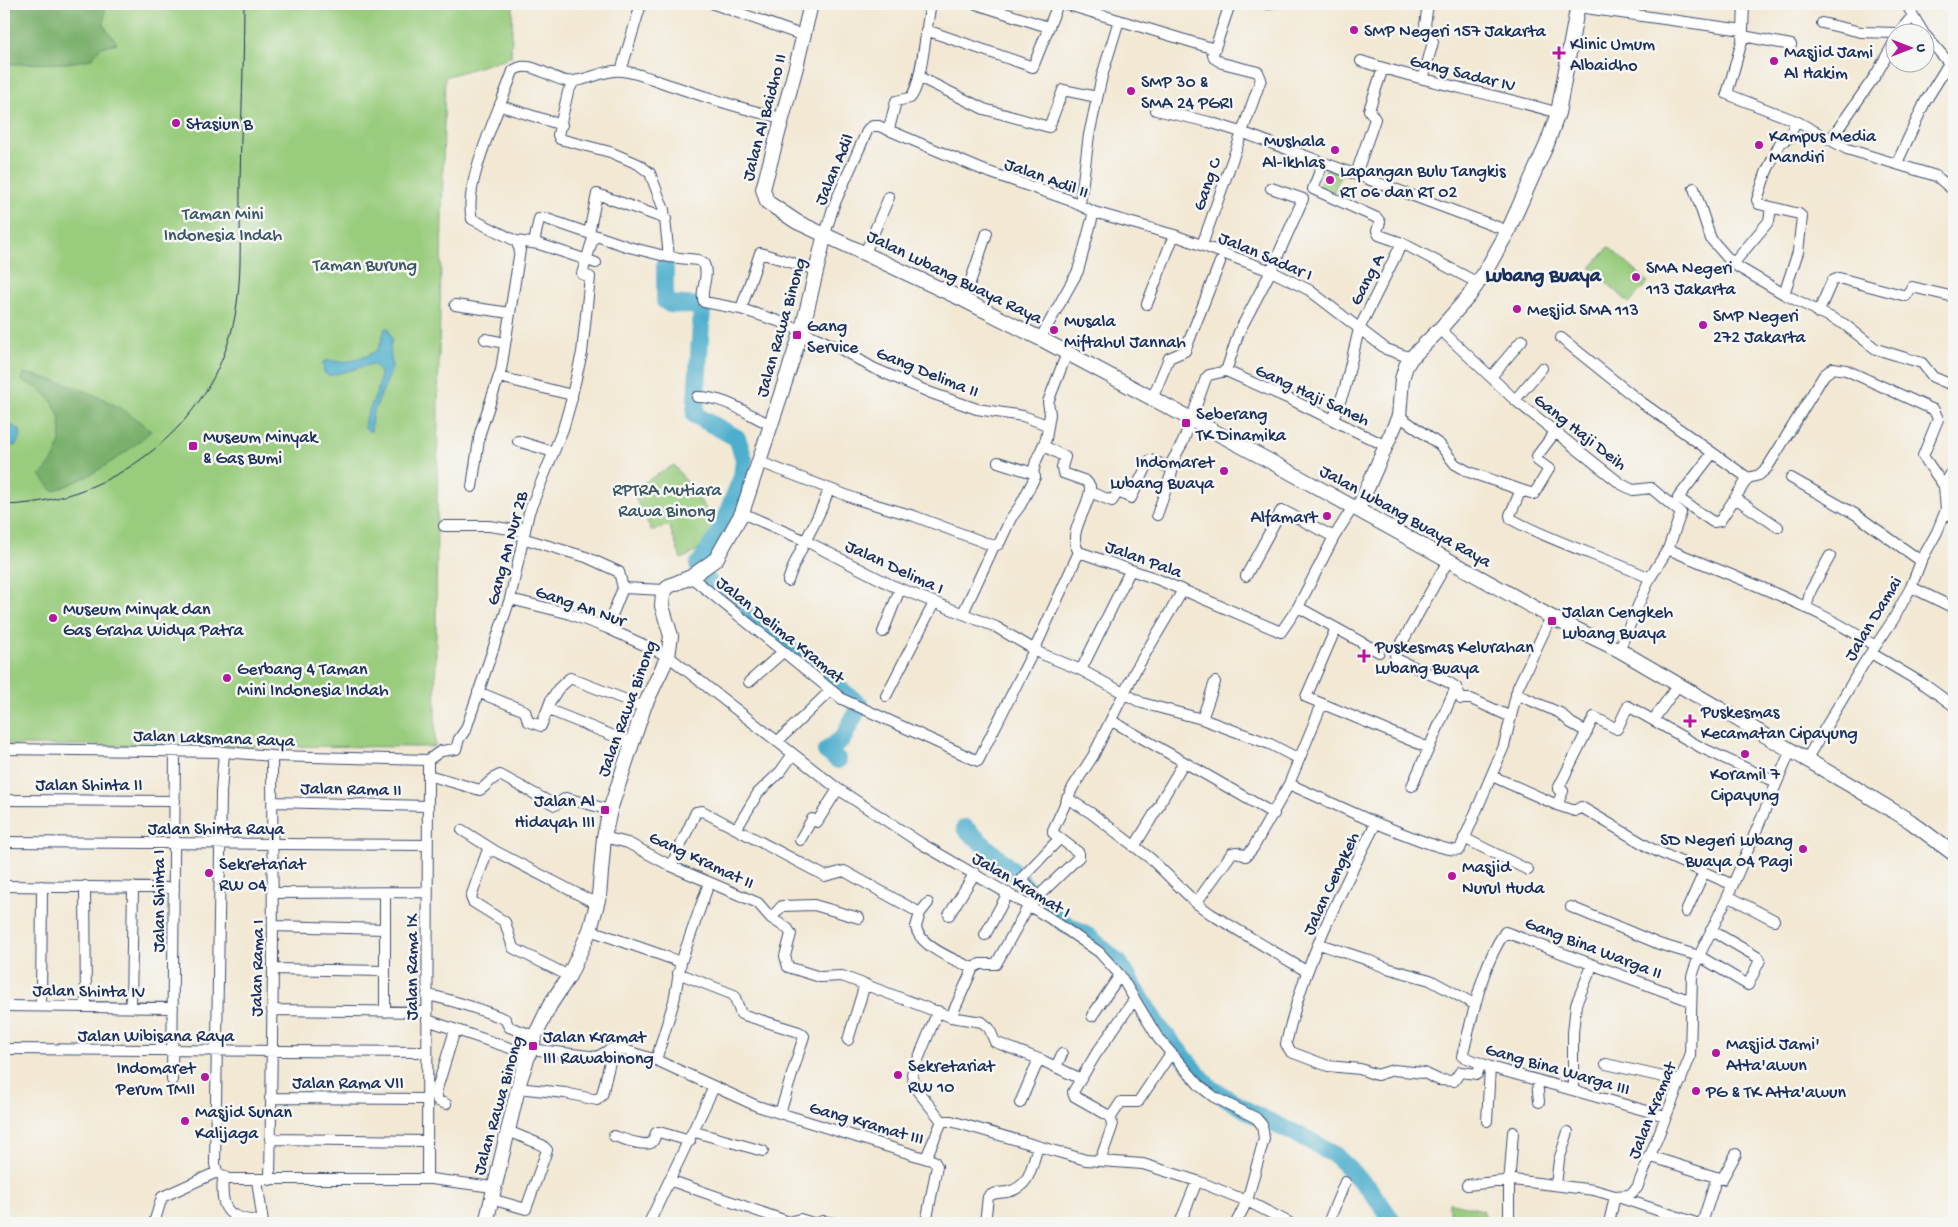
<svg xmlns="http://www.w3.org/2000/svg" width="1958" height="1227" font-family="'Gochi Hand',sans-serif">
	<style>
		.green { fill: #99cc7d; stroke: #5a7e6e }
		.forest { fill: #7ab06c; stroke: #4a7065 }
		.water { fill: #4eaecd; stroke: #346e96 }
		.lines { fill: none; stroke-linecap: round; stroke-linejoin: round }
		.river { stroke: #4eaecd; stroke-width: 18 }
		.street-casing { stroke: #3b4b70; stroke-width: 12 }
		.secondary-casing { stroke: #3b4b70; stroke-width: 16 }
		.street { stroke: #fff; stroke-width: 10 }
		.secondary { stroke: #fff; stroke-width: 14 }
		.tram { stroke: #1b2f5e; stroke-width: 1 }
		.poi-dot { fill: #b5179e; stroke: #f6f6f2; stroke-width: 2 }
		.labels { text-anchor: middle; stroke-width: 5; stroke-linejoin: round; paint-order: stroke }
		.poi-label { font-size: 18px; fill: #1b2f5e; stroke: #f6f6f2; text-anchor: start }
		.street-label { font-size: 18px; fill: #1b2f5e; stroke: #f6f6f2 }
		.park-label { font-size: 18px; fill: #3a5666; stroke: #f6f6f2 }
		.quarter-label { font-size: 20px; font-weight: bold; fill: #1b2f5e; stroke: #f6f6f2 }
	</style>
	<rect width="100%" height="100%" fill="#f6f6f2"/>
	<filter id="ink" filterUnits="userSpaceOnUse"><feTurbulence type="fractalNoise" baseFrequency=".02" numOctaves="2"/><feDisplacementMap in="SourceGraphic" scale="10" xChannelSelector="R" yChannelSelector="G"/><feConvolveMatrix kernelMatrix="1 2 1 2 8 2 1 2 1" color-interpolation-filters="sRGB"/></filter>
	<filter id="wash" filterUnits="userSpaceOnUse"><feTurbulence type="fractalNoise" baseFrequency=".0096" numOctaves="4" result="noise"/><feDisplacementMap in="SourceGraphic" scale="20" xChannelSelector="R" yChannelSelector="G"/><feGaussianBlur stdDeviation="1.12" result="paint"/><feColorMatrix in="noise" values="0 0 0 0 0 0 0 0 0 0 0 0 0 0 0 0 0 1.4 0 .05"/><feComposite in="paint" operator="in"/></filter>
	<g filter="url(#wash)">
		<rect width="100%" height="100%" fill="#f2e8d3"/>
		<path class="green" d="M4,4H513L511,57L445,77L438,404L435,747L4,745Z
			M1327,167L1342,173L1333,194L1318,187Z
			M1609,247L1648,282L1629,303L1591,268Z
			M674,465L718,525C708,541 698,552 681,559L669,525L652,531L631,490Z
			M1449,1202L1483,1210L1488,1223H1449Z"/>
		<path class="forest" d="M4,4H105L104,26L117,43L101,47L91,59L68,63L4,64Z
			M24,373C70,383 115,399 151,431C122,457 90,478 53,491L40,475C73,447 67,394 22,381Z"/>
		<path class="water" d="M385,328H388L392,340L390,346L392,369L372,416L371,432L364,428C364,410 394,375 372,364L329,376L324,373L323,362C330,359 336,362 343,362C352,361 374,356 379,347C382,342 383,334 385,328Z
			M11,425L20,430L21,437L15,446L4,445V427Z"/>
		<g class="lines">
			<path class="river" d="M665,263V301L670,304L701,306L702,309L695,415L737,438L744,459L742,477L718,536L698,565L701,574L724,597L860,705L843,738L826,751L838,760
				M965,828L1018,876L1035,900L1067,925L1089,937L1119,963L1158,1026L1210,1088L1253,1114L1305,1138L1336,1156L1370,1190L1394,1223"/>
		</g>
	</g>
	<g filter="url(#ink)">
		<g class="lines">
			<defs>
				<path id="street" d="M714,4L804,36
					M921,4L930,7
					M976,4L1048,27
					M1065,4L1215,49
					M1267,4H1270
					M1906,4L1923,32
					M1578,7L1743,30L1742,41L1727,94L1796,121L1847,149L1936,176L1954,191
					M1822,23L1861,32L1896,33
					M926,30L1033,67L1058,4
					M1743,30L1744,4
					M1899,32L1912,17
					M1743,36L1791,45
					M1361,61C1426,83 1493,93 1558,113
					M621,71L641,4
					M919,77L984,109L1049,127L1063,90L1097,97
					M1423,79L1433,42L1425,25L1428,4
					M574,81L568,92L558,135L560,139L610,152L638,164L650,173L664,210L669,257L698,260L704,264C710,277 699,291 704,302L741,309L781,322L841,349L873,368L931,393L977,409L1023,416L1047,425
					M501,106L562,125
					M1156,110L1209,122L1241,132L1508,231
					M889,129L896,101L910,98C922,87 926,24 931,4
					M1831,139L1877,73L1896,39
					M1323,163L1313,189L1377,218L1380,222L1377,231L1379,235L1402,243L1478,283
					M1897,163L1925,102L1949,63L1926,36
					M1356,174L1375,119L1369,110L1383,68
					M1948,184L1954,174
					M1694,188L1711,239L1733,264L1784,294L1844,324L1876,349L1922,363L1933,377L1954,386
					M1080,204L1089,135L1102,76L1119,20
					M589,233L597,194L666,219
					M825,234L834,205L868,129L873,126H879L983,170L1069,200L1094,212L1174,235L1271,271L1309,290L1386,349L1411,358
					M516,241L539,244L596,263
					M534,243L539,219L544,218L629,247L669,257
					M1202,245L1261,79L1258,72L1222,63L1214,58L1213,54L1230,4
					M865,253L889,197
					M1733,264L1769,221L1771,208
					M1784,294L1798,252L1802,217L1799,214L1759,204L1757,200L1766,173L1780,143L1789,138L1796,121
					M964,300L987,233
					M1147,304L1174,235
					M455,305L510,313
					M741,309L760,253L816,270
					M1818,313L1832,281L1839,278L1906,296L1912,287L1954,297
					M1440,329L1515,400L1621,484L1633,490L1651,488L1681,513L1668,549L1650,578L1619,650
					M1561,338L1637,399L1748,478L1759,475L1767,468L1824,375L1833,368L1846,370L1934,410L1938,419L1923,456L1944,486L1946,510L1937,532L1921,561L1911,587L1893,620L1864,663L1806,760
					M485,339L505,343
					M1040,339L1078,271L1094,212
					M1226,371L1294,401L1386,446
					M1491,377L1522,340
					M572,395L582,353L590,277L582,274L594,235
					M697,397C726,397 745,413 771,425
					M1152,399L1169,358L1185,351L1220,262
					M1515,400L1542,368
					M1399,416L1440,445L1455,464L1469,472L1521,490
					M1333,420L1345,388L1359,329L1402,243
					M1556,431L1537,456L1538,461L1549,469L1534,494L1521,490L1510,515L1511,519C1555,543 1604,557 1650,578
					M518,441L553,452
					M1044,446L1065,457L1062,467L1063,473L1086,481L1090,486C1092,506 1065,532 1079,552
					M1712,454L1678,498L1713,522L1720,521L1748,478
					M760,462L856,499L914,516L994,546
					M998,462L1033,473
					M1791,478L1855,514L1921,561
					M1944,486L1954,468
					M472,487L480,433L501,370L520,250L516,241L472,219C462,184 501,107 513,71C528,58 549,78 566,81C586,83 602,69 622,71C640,73 659,82 676,87C711,99 746,110 782,118
					M1090,492L1112,501L1118,492L1131,498L1150,460L1169,467L1183,442L1206,378L1209,375L1226,371L1239,332L1271,271L1303,199L1271,188
					M1735,498L1778,527
					M1946,510L1954,519
					M742,513L806,541L891,585L996,627L1042,654L1081,670L1142,703L1202,719L1270,744L1299,759
					M1157,515L1173,469L1169,467
					M444,526H489L523,531
					M522,538L586,557L619,572L623,588L607,628
					M1668,549C1738,579 1812,604 1875,646
					M1449,559L1395,655L1396,659L1448,682L1456,687L1461,699H1471L1511,717
					M1246,576L1281,511H1284L1334,537
					M691,577L842,699L978,761L1037,644L1079,552L1157,579L1281,632L1298,607L1334,537L1353,507
					M788,581C798,549 819,521 829,489
					M1911,587L1954,608
					M623,588L664,590
					M510,599L567,613L607,628L668,656L838,789L922,844L1048,917L1099,952L1120,975L1158,1038L1200,1086L1214,1097L1256,1118L1262,1125L1264,1139L1247,1201L1236,1223
					M1298,607L1379,652
					M1806,608L1811,590L1830,556
					M963,613L994,546L999,544L1011,518L1020,506L1035,477L1033,473L1036,461L1046,439L1050,414L1048,402L1067,353
					M1336,628L1306,697L1429,748
					M883,632L900,589
					M1871,653L1925,685L1954,706
					M1081,670L1130,571
					M749,682L783,652
					M478,692L525,711L528,721L541,726L551,700L558,689L570,678L644,707
					M1516,694L1560,713L1571,723L1587,732
					M886,696L934,603
					M549,710L631,743
					M1202,719L1215,682
					M1654,719L1678,685
					M1112,721L1184,762L1161,801
					M778,741L830,691
					M4,749L224,752L273,756L428,760L427,1179
					M224,752L221,793L215,1164L217,1172L228,1179H431L493,1187
					M428,760L441,751L456,749L459,739L466,729L510,599L529,512L563,429L572,398V395L499,377
					M1184,762L1274,814
					M428,775L480,790C488,785 491,778 500,775L555,805L566,798L610,810
					M1492,776L1557,805L1575,811L1581,807L1652,849L1733,885
					M1289,784L1376,823
					M1412,786L1456,687
					M1067,798L1091,813L1151,859L1196,903L1211,914L1306,971
					M4,800L175,801
					M273,802L427,806
					M1557,805L1563,791L1558,789L1594,717L1617,729L1628,706L1702,748L1776,782
					M737,828L758,793L781,771L793,754
					M462,830L495,851
					M604,837L628,843L671,866L758,903L771,918L788,929L791,934L785,956L788,967L820,977L842,976L951,1017L982,1022L989,1028L995,1042L1039,1059L1081,1079
					M1464,838L1528,870
					M800,840L812,819L817,822L838,789
					M4,842L427,845
					M1134,847L1159,806
					M671,866L696,812L702,811L825,876L844,871L920,913L928,903
					M4,886L174,888
					M85,886L86,1006
					M273,893L428,892
					M385,893V1012
					M1728,896L1774,920
					M1038,898L1022,878L1060,838
					M1196,903L1232,853L1237,852L1246,856L1253,848L1289,784L1322,704
					M1571,907L1659,944L1699,956L1748,985L1760,960L1759,958L1711,930
					M1686,912L1704,872
					M920,913L916,927C919,946 956,961 973,968L951,1017
					M949,915L975,873
					M771,918L782,906L814,905L859,918
					M273,926L385,929
					M590,930L681,962
					M985,935L1008,893
					M1319,944L1365,959L1387,968L1430,980L1474,1004
					M973,968L980,964H996L1029,905L1079,857V853L1053,833V830L1073,787L1093,756L1135,671L1183,590
					M273,969L385,971
					M678,973L734,995L741,1014L799,1032L804,1036L780,1113
					M569,976L513,948L505,922L473,902L471,897L487,852L495,851L597,904
					M427,995C454,1000 479,1009 505,1019L509,1027L535,1036
					M4,1006L173,1008
					M41,1006L42,886
					M131,1006L133,887
					M272,1010L427,1012
					M938,1011L912,1074L916,1089L942,1121
					M1092,1016L1120,975
					M427,1020L528,1054
					M848,1040L865,984
					M4,1049L427,1052
					M530,1049L597,1057L609,1050H624L656,1060L757,1106L934,1161L937,1166L926,1223
					M656,1060L674,1001L681,962L709,883
					M1481,1064L1477,1074L1460,1072L1454,1081L1439,1080L1424,1073L1393,1070L1377,1075L1360,1069L1328,1066L1291,1052L1286,1044C1303,965 1340,893 1376,823C1390,828 1451,855 1460,849L1504,746L1518,687L1551,617
					M1606,1064L1681,1081
					M1056,1067L1062,1054
					M172,1080L175,751
					M1537,1080L1539,1102
					M517,1088L565,1093L597,1100L602,1095L613,1049
					M1573,1090V1033L1576,1004L1592,966
					M270,1098L426,1099
					M1020,1103L1039,1059
					M446,1104L438,1101L436,1092L455,1030
					M1665,1116L1490,1067L1462,1056C1474,1015 1480,968 1505,932L1691,1001
					M1111,1117L1074,1096L1073,1092L1096,1054L1134,1000
					M1111,1117L1121,1102H1138L1171,1053
					M942,1121H951L1086,1160L1143,1164L1197,1181L1247,1201L1290,1223
					M1487,1121L1490,1067
					M695,1132L763,1151
					M614,1136C621,1138 648,1149 653,1141C655,1138 655,1135 656,1133L659,1132L690,1141
					M270,1139L426,1141
					M1649,1156L1722,1179L1736,1154
					M926,1158L942,1121
					M1100,1161L1112,1127L1111,1117
					M223,1178C220,1213 229,1218 263,1222
					M257,1180L263,1223
					M270,1180L273,969L272,756
					M669,1180L789,1222L800,1219L813,1223
					M1467,1185L1513,1180L1594,1190L1615,1196L1629,1195L1637,1188L1690,1057L1692,976L1699,956L1728,896L1790,752
					M1556,1185L1559,1160L1568,1132
					M491,1199L526,1209L547,1150L542,1145L508,1131
					M154,1223L162,1197L217,1172
					M649,1223L714,1087
					M818,1223L822,1221L834,1223
					M985,1223L988,1197C993,1192 1000,1193 1007,1192C1031,1187 1031,1167 1038,1146
					M1180,1223L1197,1181
					M1328,1223L1345,1182
					M1509,1223V1185L1513,1132
					M1609,1223L1615,1196L1696,1223
					M1702,1223L1717,1177"/>
				<path id="secondary" d="M811,4L796,67L763,189L767,202L797,222L964,300L1043,340L1277,465L1551,617L1619,650L1857,789L1910,821L1954,854
					M1358,509L1399,416L1402,379L1406,366L1411,358L1440,329L1469,296L1485,272L1508,231L1547,144L1558,113L1578,4
					M486,1223L520,1080L535,1036L550,1005L569,976L590,930L599,896L604,837L610,810L644,707L668,656L671,636L662,606L663,593L669,586L691,577L716,559L742,513L802,330L825,234"/>
			</defs>
			<use href="#street" class="street-casing"/>
			<use href="#secondary" class="secondary-casing"/>
			<use href="#street" class="street"/>
			<use href="#secondary" class="secondary"/>
			<path class="tram" d="M4,505C102,503 197,439 228,343C245,293 239,234 240,181C241,122 244,63 244,4"/>
		</g>
	</g>
	<g class="poi-dot">
		<circle cx="1354" cy="30" r="5"/>
		<path d="M1556.5 45.5h5v5h5v5h-5v5h-5v-5h-5v-5h5z"/>
		<circle cx="1774" cy="61" r="5"/>
		<circle cx="1131" cy="91" r="5"/>
		<circle cx="176" cy="123" r="5"/>
		<circle cx="1759" cy="145" r="5"/>
		<circle cx="1335" cy="150" r="5"/>
		<circle cx="1330" cy="180" r="5"/>
		<circle cx="1636" cy="277" r="5"/>
		<circle cx="1517" cy="309" r="5"/>
		<circle cx="1703" cy="325" r="5"/>
		<circle cx="1054" cy="330" r="5"/>
		<rect x="792" y="330" width="10" height="10" rx="2.5"/>
		<rect x="1181" y="418" width="10" height="10" rx="2.5"/>
		<rect x="188" y="441" width="10" height="10" rx="2.5"/>
		<circle cx="1224" cy="471" r="5"/>
		<circle cx="1327" cy="516" r="5"/>
		<circle cx="53" cy="618" r="5"/>
		<rect x="1547" y="616" width="10" height="10" rx="2.5"/>
		<path d="M1361.5 648.5h5v5h5v5h-5v5h-5v-5h-5v-5h5z"/>
		<circle cx="227" cy="678" r="5"/>
		<path d="M1687.5 713.5h5v5h5v5h-5v5h-5v-5h-5v-5h5z"/>
		<circle cx="1745" cy="754" r="5"/>
		<rect x="600" y="805" width="10" height="10" rx="2.5"/>
		<circle cx="1803" cy="849" r="5"/>
		<circle cx="209" cy="873" r="5"/>
		<circle cx="1452" cy="876" r="5"/>
		<rect x="528" y="1041" width="10" height="10" rx="2.5"/>
		<circle cx="1716" cy="1053" r="5"/>
		<circle cx="898" cy="1075" r="5"/>
		<circle cx="205" cy="1077" r="5"/>
		<circle cx="1696" cy="1091" r="5"/>
		<circle cx="185" cy="1121" r="5"/>
	</g>
	<g class="labels">
		<g class="poi-label">
			<text x="1364" y="36">SMP Negeri 157 Jakarta</text>
			<text x="1570" y="49">Klinic Umum<tspan x="1570" dy="21">Albaidho</tspan></text>
			<text x="1784" y="57">Masjid Jami<tspan x="1784" dy="21">Al Hakim</tspan></text>
			<text x="1141" y="87">SMP 30 &amp;<tspan x="1141" dy="21">SMA 24 PGRI</tspan></text>
			<text x="186" y="129">Stasiun B</text>
			<text x="1769" y="141">Kampus Media<tspan x="1769" dy="21">Mandiri</tspan></text>
			<text x="1325" y="146" text-anchor="end">Mushala<tspan x="1325" dy="21">Al-Ikhlas</tspan></text>
			<text x="1340" y="176">Lapangan Bulu Tangkis<tspan x="1340" dy="21">RT 06 dan RT 02</tspan></text>
			<text x="1646" y="273">SMA Negeri<tspan x="1646" dy="21">113 Jakarta</tspan></text>
			<text x="1527" y="315">Mesjid SMA 113</text>
			<text x="1713" y="321">SMP Negeri<tspan x="1713" dy="21">272 Jakarta</tspan></text>
			<text x="1064" y="326">Musala<tspan x="1064" dy="21">Miftahul Jannah</tspan></text>
			<text x="807" y="331">Gang<tspan x="807" dy="21">Service</tspan></text>
			<text x="1196" y="419">Seberang<tspan x="1196" dy="21">TK Dinamika</tspan></text>
			<text x="203" y="442">Museum Minyak<tspan x="203" dy="21">&amp; Gas Bumi</tspan></text>
			<text x="1214" y="467" text-anchor="end">Indomaret<tspan x="1214" dy="21">Lubang Buaya</tspan></text>
			<text x="1317" y="522" text-anchor="end">Alfamart</text>
			<text x="63" y="614">Museum Minyak dan<tspan x="63" dy="21">Gas Graha Widya Patra</tspan></text>
			<text x="1562" y="617">Jalan Cengkeh<tspan x="1562" dy="21">Lubang Buaya</tspan></text>
			<text x="1375" y="652">Puskesmas Kelurahan<tspan x="1375" dy="21">Lubang Buaya</tspan></text>
			<text x="237" y="674">Gerbang 4 Taman<tspan x="237" dy="21">Mini Indonesia Indah</tspan></text>
			<text x="1701" y="717">Puskesmas<tspan x="1701" dy="21">Kecamatan Cipayung</tspan></text>
			<text x="1745" y="779" text-anchor="middle">Koramil 7<tspan x="1745" dy="21">Cipayung</tspan></text>
			<text x="595" y="806" text-anchor="end">Jalan Al<tspan x="595" dy="21">Hidayah III</tspan></text>
			<text x="1793" y="845" text-anchor="end">SD Negeri Lubang<tspan x="1793" dy="21">Buaya 04 Pagi</tspan></text>
			<text x="219" y="869">Sekretariat<tspan x="219" dy="21">RW 04</tspan></text>
			<text x="1462" y="872">Masjid<tspan x="1462" dy="21">Nurul Huda</tspan></text>
			<text x="543" y="1042">Jalan Kramat<tspan x="543" dy="21">III Rawabinong</tspan></text>
			<text x="1726" y="1049">Masjid Jami'<tspan x="1726" dy="21">Atta'awun</tspan></text>
			<text x="908" y="1071">Sekretariat<tspan x="908" dy="21">RW 10</tspan></text>
			<text x="195" y="1073" text-anchor="end">Indomaret<tspan x="195" dy="21">Perum TMII</tspan></text>
			<text x="1706" y="1097">PG &amp; TK Atta'awun</text>
			<text x="195" y="1117">Masjid Sunan<tspan x="195" dy="21">Kalijaga</tspan></text>
		</g>
		<g class="street-label">
			<text transform="translate(1463 72) rotate(14)" y="6">Gang Sadar IV</text>
			<text transform="translate(763 117) rotate(-75)" y="6">Jalan Al Baidho II</text>
			<text transform="translate(833 169) rotate(-67)" y="6">Jalan Adil</text>
			<text transform="translate(1047 177) rotate(20)" y="6">Jalan Adil II</text>
			<text transform="translate(1206 184) rotate(-71)" y="6">Gang C</text>
			<text transform="translate(1266 255) rotate(23)" y="6">Jalan Sadar I</text>
			<text transform="translate(955 276) rotate(26)" y="6">Jalan Lubang Buaya Raya</text>
			<text transform="translate(1366 279) rotate(-63)" y="6">Gang A</text>
			<text transform="translate(780 327) rotate(-74)" y="6">Jalan Rawa Binong</text>
			<text transform="translate(928 371) rotate(22)" y="6">Gang Delima II</text>
			<text transform="translate(1313 394) rotate(25)" y="6">Gang Haji Saneh</text>
			<text transform="translate(1581 431) rotate(38)" y="6">Gang Haji Deih</text>
			<text transform="translate(1406 515) rotate(29)" y="6">Jalan Lubang Buaya Raya</text>
			<text transform="translate(506 548) rotate(-75)" y="6">Gang An Nur 2B</text>
			<text transform="translate(1144 558) rotate(20)" y="6">Jalan Pala</text>
			<text transform="translate(895 566) rotate(25)" y="6">Jalan Delima I</text>
			<text transform="translate(581 605) rotate(19)" y="6">Gang An Nur</text>
			<text transform="translate(1872 618) rotate(-59)" y="6">Jalan Damai</text>
			<text transform="translate(781 629) rotate(39)" y="6">Jalan Delima Kramat</text>
			<text transform="translate(626 708) rotate(-70)" y="6">Jalan Rawa Binong</text>
			<text transform="translate(214 737) rotate(2)" y="6">Jalan Laksmana Raya</text>
			<text x="89" y="790">Jalan Shinta II</text>
			<text transform="translate(351 788) rotate(1)" y="6">Jalan Rama II</text>
			<text x="216" y="834">Jalan Shinta Raya</text>
			<text transform="translate(702 859) rotate(25)" y="6">Gang Kramat II</text>
			<text transform="translate(1330 883) rotate(-65)" y="6">Jalan Cengkeh</text>
			<text transform="translate(1022 884) rotate(31)" y="6">Jalan Kramat I</text>
			<text transform="translate(158 901) rotate(-90)" y="6">Jalan Shinta I</text>
			<text transform="translate(1594 947) rotate(21)" y="6">Gang Bina Warga II</text>
			<text transform="translate(411 967) rotate(-90)" y="6">Jalan Rama IX</text>
			<text transform="translate(256 968) rotate(-89)" y="6">Jalan Rama I</text>
			<text transform="translate(89 990) rotate(1)" y="6">Jalan Shinta IV</text>
			<text x="156" y="1041">Jalan Wibisana Raya</text>
			<text transform="translate(1558 1068) rotate(16)" y="6">Gang Bina Warga III</text>
			<text x="348" y="1088">Jalan Rama VII</text>
			<text transform="translate(497 1105) rotate(-74)" y="6">Jalan Rawa Binong</text>
			<text transform="translate(1651 1110) rotate(-68)" y="6">Jalan Kramat</text>
			<text transform="translate(867 1122) rotate(16)" y="6">Gang Kramat III</text>
		</g>
		<g class="park-label">
			<text x="223" y="219">Taman Mini<tspan x="223" dy="21">Indonesia Indah</tspan></text>
			<text x="365" y="270">Taman Burung</text>
			<text x="667" y="495">RPTRA Mutiara<tspan x="667" dy="21">Rawa Binong</tspan></text>
		</g>
		<g class="quarter-label">
			<text x="1543" y="281">Lubang Buaya</text>
		</g>
	</g>
	<rect width="1958" height="1227" fill="none" stroke="#f6f6f2" stroke-width="20"/>
	<g transform="translate(1910 48) rotate(90)"><circle r="24" fill="#f6f6f2" stroke="#9ea6b7"/>
	<path d="M0-4L9 19L0 12L-9 19Z" fill="#b5179e"/>
	<text y="-8" font-size="14" font-weight="bold" text-anchor="middle" fill="#1b2f5e">U</text>
	</g>
</svg>
